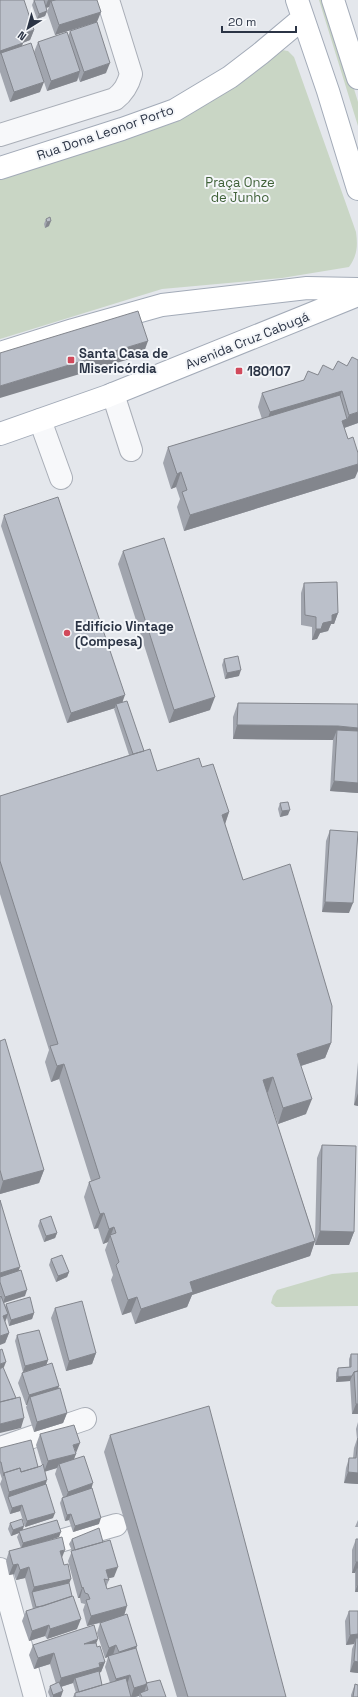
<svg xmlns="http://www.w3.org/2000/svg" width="358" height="1697" font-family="'Space Grotesk',sans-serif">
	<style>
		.green { fill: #c9d6c5 }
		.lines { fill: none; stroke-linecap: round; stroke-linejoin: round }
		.minor-casing { stroke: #a9aeb7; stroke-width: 24 }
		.major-casing { stroke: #a3abb8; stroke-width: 24 }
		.minor { stroke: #f7f8fa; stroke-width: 22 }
		.major { stroke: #fff; stroke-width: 22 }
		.wall { fill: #a1a5ae }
		.shaded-wall { fill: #83868d }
		.building { fill: #bbc0ca; stroke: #83868d }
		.poi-dot { fill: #d1495b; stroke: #f4f6f9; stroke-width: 1.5 }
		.labels { text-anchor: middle; stroke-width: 4; stroke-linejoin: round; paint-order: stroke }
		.street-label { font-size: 13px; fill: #2b3445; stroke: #f4f6f9 }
		.park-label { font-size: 13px; fill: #3f6138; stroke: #f4f6f9 }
		.poi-label { font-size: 13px; font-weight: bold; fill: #2b3445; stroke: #f4f6f9; text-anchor: start }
	</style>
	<rect width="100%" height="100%" fill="#e4e7ec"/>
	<path class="green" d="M319,0H327L358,102V126Z
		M282,50L288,51L294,57L356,232C358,246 357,256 349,267L282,278L162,289L0,339V177L176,122L246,71Z
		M358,1272V1306L276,1307L271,1303L273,1296L277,1290L332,1274Z"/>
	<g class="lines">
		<defs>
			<path id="minor" d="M0,135L115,99C124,92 128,85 131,74L108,0
				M113,394L131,450
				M40,420L61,478
				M0,1448L85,1419
				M35,1548L116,1525
				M0,1569L35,1697"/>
			<path id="major" d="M297,0L328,91L358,189
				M333,0L358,78
				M0,168L122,129L175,110L230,77L260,54L303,18
				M0,353L73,330L162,305L307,288L358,289
				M0,434L108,396L358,295"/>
		</defs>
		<use href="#minor" class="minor-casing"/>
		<use href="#major" class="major-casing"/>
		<use href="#minor" class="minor"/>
		<use href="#major" class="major"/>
	</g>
	<path class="wall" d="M0,0L34,30L30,40L23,43L22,46L40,92L10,102L0,72Z
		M34,0H97V22L55,35L47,12L49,7L46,8L47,11L45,16L37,19L32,5Z
		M70,31L106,73L80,82L78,77L77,81L47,91L34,52L38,42L68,36Z
		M46,219L49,226L45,228L44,224Z
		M333,370L358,423L344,428L355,478L184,531L177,507L180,499L176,487L171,489L163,463L168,447L262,419L258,407L262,393L304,380L318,375Z
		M4,515L123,702L144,751L157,771L202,767L229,812L225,824L243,880L331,1043L325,1058L301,1066L306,1114L278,1124L267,1093L315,1240L317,1158L322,1145L354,1232L349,1245H315V1241L310,1256L192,1295L187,1307L135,1324L131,1312L122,1315L111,1280L113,1275L105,1250L108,1242L103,1244L98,1228L94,1229L84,1197L89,1182L91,1181L59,1079L51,1082L45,1062L49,1050L0,894V796L129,755L114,709L115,708L67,723L1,526Z
		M123,551L210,710L169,723L118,564Z
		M304,583L338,613L334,624H331L328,631L320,633L317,639L312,640V627L301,625V593Z
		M224,659L239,676L225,679L222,665Z
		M238,703L358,704V793L330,791L333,740L233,739V717Z
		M280,803L288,815L280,817L278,809Z
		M330,830L349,913L322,912L326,841Z
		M0,1041L44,1170L39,1183L0,1194Z
		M358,1062V1106L354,1105Z
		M0,1200L25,1296L4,1303L5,1307L6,1304L34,1313L32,1319L9,1326L7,1318L5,1322L9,1333L5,1343L0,1294Z
		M40,1220L57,1233L55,1238L44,1242L38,1226Z
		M51,1259L69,1272L67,1277L56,1282L49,1265Z
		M55,1308L96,1353L92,1364L66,1371L51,1318Z
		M17,1335L48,1360L46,1365L59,1386L58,1389L67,1413L63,1423L34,1432L26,1407L27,1405H26L18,1383L22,1373L23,1372L15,1341Z
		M351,1354H358V1414H352L350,1381L336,1382V1373L338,1368L349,1367V1359Z
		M358,1422V1484L344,1483L346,1468L349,1458H353L354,1448L357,1439L356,1429Z
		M40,1434L76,1453L74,1459L92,1488L99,1524L73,1532L69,1520L65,1521L60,1503L62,1498L63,1497L55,1474L57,1468L45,1471L46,1484L53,1518L25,1527L20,1511L10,1514L0,1484L2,1479L0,1473V1448L38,1467L41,1466L42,1465L36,1445Z
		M110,1435L286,1697H177L104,1452Z
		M358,1520V1527H355Z
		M10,1523L23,1530L59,1537L41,1543L62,1558L69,1583L77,1629L47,1639L45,1636L29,1641L22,1621L26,1611L33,1609L25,1578L16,1580L14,1574L9,1575L6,1561L9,1551L21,1548L17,1537L19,1533L11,1536L8,1529Z
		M72,1539L114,1577L108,1578L109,1580L106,1587L107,1589L124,1615L137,1646L136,1649L146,1683L166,1697H139V1696L135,1697H73L75,1693H76L73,1683L61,1687V1697H50L48,1692L50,1686L56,1684L50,1664L34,1669L29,1655L33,1645H96L105,1662L101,1672L99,1673L102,1685L110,1683L105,1667L108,1657L105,1658L97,1633L100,1623L104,1622L87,1626L83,1610L85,1604L81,1603L80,1598H78L68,1561L72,1551L69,1544Z
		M356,1539H358V1592H355V1573H352V1550Z
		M349,1611H358V1673L350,1672L352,1649L354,1644L346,1645L345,1621Z
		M355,1684L358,1697H351V1695Z"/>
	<path class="shaded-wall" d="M48,0H59L51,1L49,7L45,8Z
		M47,11L45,16L37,19L39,14Z
		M101,12L97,22L55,35L59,25Z
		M34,30L30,40L19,44L23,43L19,53H1L0,55V51L20,35Z
		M110,63L106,73L80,82L84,72Z
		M80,71L77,81L47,91L51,81Z
		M44,82L40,92L10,102L14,92Z
		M51,221L49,226L45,228L47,222Z
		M148,341L143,355L0,398V386Z
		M342,391L337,404L265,426L270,412Z
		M358,412V423L344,428L342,421L347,419L349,415Z
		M358,464V471L355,478L184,531L190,515Z
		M181,472L176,487L171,489L177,474Z
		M338,613L334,624H331L328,631L320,633L317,639L312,640L316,629L332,615Z
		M241,670L239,676L225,679L227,673Z
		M125,695L121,706L116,704L115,708L67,723L71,713Z
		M215,697L210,710L169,723L174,710Z
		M237,725L338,726L358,728V742L337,730L333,740L233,739Z
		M334,781L358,783V793L330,791Z
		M290,810L288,815L280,817L282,811Z
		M229,812L224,827L222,815Z
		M325,902L353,903L349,913L322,912Z
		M331,1043L325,1058L291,1069L297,1054Z
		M64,1064L59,1079L51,1082L57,1066Z
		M273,1077L268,1092L258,1096L263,1080Z
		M358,1093V1106L354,1105Z
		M312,1099L306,1114L278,1124L283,1108Z
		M44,1170L39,1183L0,1194V1191L3,1181Z
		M104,1213L98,1228L94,1229L100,1214Z
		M114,1227L108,1242L103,1244L109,1229Z
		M320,1231L354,1232L349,1245H315Z
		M57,1233L55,1238L44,1242L46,1236Z
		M315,1241L310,1256L192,1295L187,1307L135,1324L141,1309L190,1282Z
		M20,1267L18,1273L0,1278V1273Z
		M69,1272L67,1277L56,1282L58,1276Z
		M27,1290L25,1296L3,1303L5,1297Z
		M137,1297L131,1312L122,1315L128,1300Z
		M34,1313L32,1319L9,1326L11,1320Z
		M8,1314L4,1324L3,1316Z
		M9,1333L5,1343L0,1345V1336Z
		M96,1353L92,1364L66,1371L69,1361Z
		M48,1360L46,1366L23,1372L25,1366Z
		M6,1362L4,1367L0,1369V1364Z
		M352,1376L350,1381L336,1382L338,1377Z
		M59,1386L55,1396L30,1397L27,1405H26L29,1395Z
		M356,1404H358V1414H352Z
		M67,1413L63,1423L34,1432L37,1422Z
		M24,1418L21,1428L0,1433V1424Z
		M80,1443L76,1453L73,1445Z
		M76,1454L72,1464H59L57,1468L44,1472L48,1461Z
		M348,1472L358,1473V1484L344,1483Z
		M47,1480L44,1490L8,1497L9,1492Z
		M93,1483L90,1493L64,1502L68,1492Z
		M22,1505L20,1511L10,1514L12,1508Z
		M55,1513L53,1518L25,1527L27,1521Z
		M71,1514L69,1520L65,1521L67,1515Z
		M101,1518L99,1524L73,1532L75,1526Z
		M24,1526L22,1532L19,1531V1533L11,1536L13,1530Z
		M61,1532L59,1537L21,1549L23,1543Z
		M65,1550L61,1560L60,1551Z
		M356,1562H358V1573L357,1568L355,1573H352Z
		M18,1564L14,1574L9,1575L13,1565Z
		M29,1567L25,1578L16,1580L20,1570Z
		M118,1567L114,1577L102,1580L106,1570Z
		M71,1579L67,1589L32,1592L34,1587Z
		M357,1586H358V1592H355Z
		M83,1587L80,1598H78L82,1588Z
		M127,1606L124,1616L87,1626L91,1616Z
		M81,1619L77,1629L47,1639L50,1629Z
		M49,1625L45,1636L29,1641L32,1631Z
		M358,1634V1644L356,1638L354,1644L346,1645L350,1635Z
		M98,1639L94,1649L84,1644Z
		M116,1645L113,1655L105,1658L109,1648Z
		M137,1646L133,1656L115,1662L119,1652Z
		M54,1653L50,1664L34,1669L38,1658Z
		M354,1661L358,1662V1673L350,1672Z
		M105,1662L101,1672L75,1678L73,1683L57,1688L61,1678Z
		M130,1675L127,1685L112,1689L116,1679Z
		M147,1684L143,1695L140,1693L139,1696L135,1697H131L134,1688Z
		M63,1691L61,1697H53V1695Z"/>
	<path class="building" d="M0,0H24L34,30L20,35L23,43L0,51Z
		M34,0H44L47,11L39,14Z
		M56,0H97L101,12L59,25L51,1Z
		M97,22L110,63L84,72L70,31Z
		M67,32L80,71L51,81L38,42Z
		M31,43L44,82L14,92L1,53Z
		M50,217L51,221L47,222L46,219Z
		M138,311L148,341L0,386V353Z
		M352,357L358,360V412L349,415L342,391L270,412L262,393L304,380L308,371L318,375L323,365L333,370L338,361L347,366Z
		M340,395L347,419L342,421L348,439L353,437L358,453V464L190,515L182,492L187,490L181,472L177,474L168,447Z
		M58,497L125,695L71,713L4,515Z
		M164,538L215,697L174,710L123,551Z
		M337,582L338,613L332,615V621L323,623L321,629H316V617L305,615L304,583Z
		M238,656L241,670L227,673L224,659Z
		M127,701L144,751L133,754L116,704Z
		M238,703L358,704V728L338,726L237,725Z
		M337,730L358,731V783L334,781Z
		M150,749L157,771L199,758L202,767L213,764L229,812L222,815L243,880L290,864L332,1006L331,1043L297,1054L312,1099L283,1108L273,1077L263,1080L315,1241L190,1282L193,1292L141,1309L137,1297L128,1300L116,1265L119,1262L110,1235L116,1233L114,1227L109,1229L104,1213L100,1214L89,1182L100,1178L64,1064L57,1066L50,1046L58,1044L0,861V796Z
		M288,802L290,810L282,811L280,803Z
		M330,830L358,832L353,903L325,902Z
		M5,1039L44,1170L3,1181L0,1170V1041Z
		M322,1145L356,1146L354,1232L320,1231Z
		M0,1200L20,1267L0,1273Z
		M51,1216L57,1233L46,1236L40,1220Z
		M62,1255L69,1272L58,1276L51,1259Z
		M21,1270L27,1290L5,1297L0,1282V1277Z
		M1,1296L8,1314L3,1316L9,1333L0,1336V1297Z
		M30,1297L34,1313L11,1320L6,1304Z
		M82,1301L96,1353L69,1361L55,1308Z
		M39,1330L48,1360L25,1366L17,1335Z
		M2,1349L6,1362L0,1364V1350Z
		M351,1354H358V1371L354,1372L352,1376L338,1377V1368L351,1367Z
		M52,1363L59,1386L29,1395L22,1373Z
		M3,1367L16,1398L0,1402V1369Z
		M358,1371V1404H356L354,1372Z
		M60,1388L67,1413L37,1422L30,1397Z
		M20,1397L24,1418L0,1424V1402Z
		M209,1406L286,1697H188L110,1435Z
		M74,1425L80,1443L73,1445L76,1454L48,1461L40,1434Z
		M358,1438V1473L348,1472L349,1458H356Z
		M31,1440L38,1467L21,1472L20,1468L4,1473V1476L1,1462H0V1448Z
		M84,1456L93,1483L68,1492L59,1464Z
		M43,1464L47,1480L9,1492L4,1473L20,1468L21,1472L41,1466Z
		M46,1484L55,1513L27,1521L22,1505L12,1508L8,1497Z
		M92,1488L101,1518L75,1526L71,1514L67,1515L62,1498Z
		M22,1519L24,1526L13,1530L10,1523Z
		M57,1520L61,1532L23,1543L19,1531Z
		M99,1528L103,1542L75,1550L72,1539Z
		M62,1537L65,1550L60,1551L64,1565L68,1564L71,1579L34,1587L29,1567L20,1570L18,1564L13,1565L9,1551Z
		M356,1539H358V1562H356Z
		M110,1540L118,1567L106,1570L109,1580L104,1579L107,1589L121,1585L127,1606L91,1616L86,1600L90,1599L88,1594L85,1593L83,1587L82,1588L71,1551Z
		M357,1568H358V1586H357Z
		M69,1583L72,1596L43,1606L36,1607L32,1592Z
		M73,1596L81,1619L50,1629L49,1625L32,1631L26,1611Z
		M349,1611H358V1634L350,1635Z
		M127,1614L137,1646L119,1652L116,1645L109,1648L100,1623Z
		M94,1625L98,1639L84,1644L96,1643L97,1647L100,1646L105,1662L99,1663L100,1667L61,1678L54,1653L38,1658L33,1645Z
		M356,1638H358V1662L354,1661Z
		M136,1648L147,1684L134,1688L130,1675L116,1679L108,1656Z
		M99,1671L102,1685L79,1692L75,1678Z
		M126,1678L131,1697H75V1693Z
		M160,1680L166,1697H142L140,1693L148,1690L146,1683Z
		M59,1682L63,1691L53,1695L50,1686Z
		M355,1684L358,1685V1697H353Z"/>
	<g class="poi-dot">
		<rect x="67" y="356" width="8" height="8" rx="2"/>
		<rect x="235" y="367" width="8" height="8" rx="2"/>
		<circle cx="67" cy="633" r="4"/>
	</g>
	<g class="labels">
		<g class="street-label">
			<text transform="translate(105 132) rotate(-19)" y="5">Rua Dona Leonor Porto</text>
			<text transform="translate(247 340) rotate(-22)" y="5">Avenida Cruz Cabugá</text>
		</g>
		<g class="park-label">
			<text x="240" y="187">Praça Onze<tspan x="240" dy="15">de Junho</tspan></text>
		</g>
		<g class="poi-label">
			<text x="79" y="358">Santa Casa de<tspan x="79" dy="15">Misericórdia</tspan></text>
			<text x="247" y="376">180107</text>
			<text x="75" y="631">Edifício Vintage<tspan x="75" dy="15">(Compesa)</tspan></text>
		</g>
	</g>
	<g transform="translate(28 28) rotate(217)" stroke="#f4f6f9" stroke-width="3" paint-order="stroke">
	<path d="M0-3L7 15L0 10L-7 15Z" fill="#2b3445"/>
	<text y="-6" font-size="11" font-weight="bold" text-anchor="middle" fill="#2b3445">N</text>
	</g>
	<path d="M222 26v6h74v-6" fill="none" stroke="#2b3445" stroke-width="2"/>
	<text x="228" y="26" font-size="12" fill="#2b3445" stroke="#f4f6f9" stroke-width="3" paint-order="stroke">20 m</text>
</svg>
